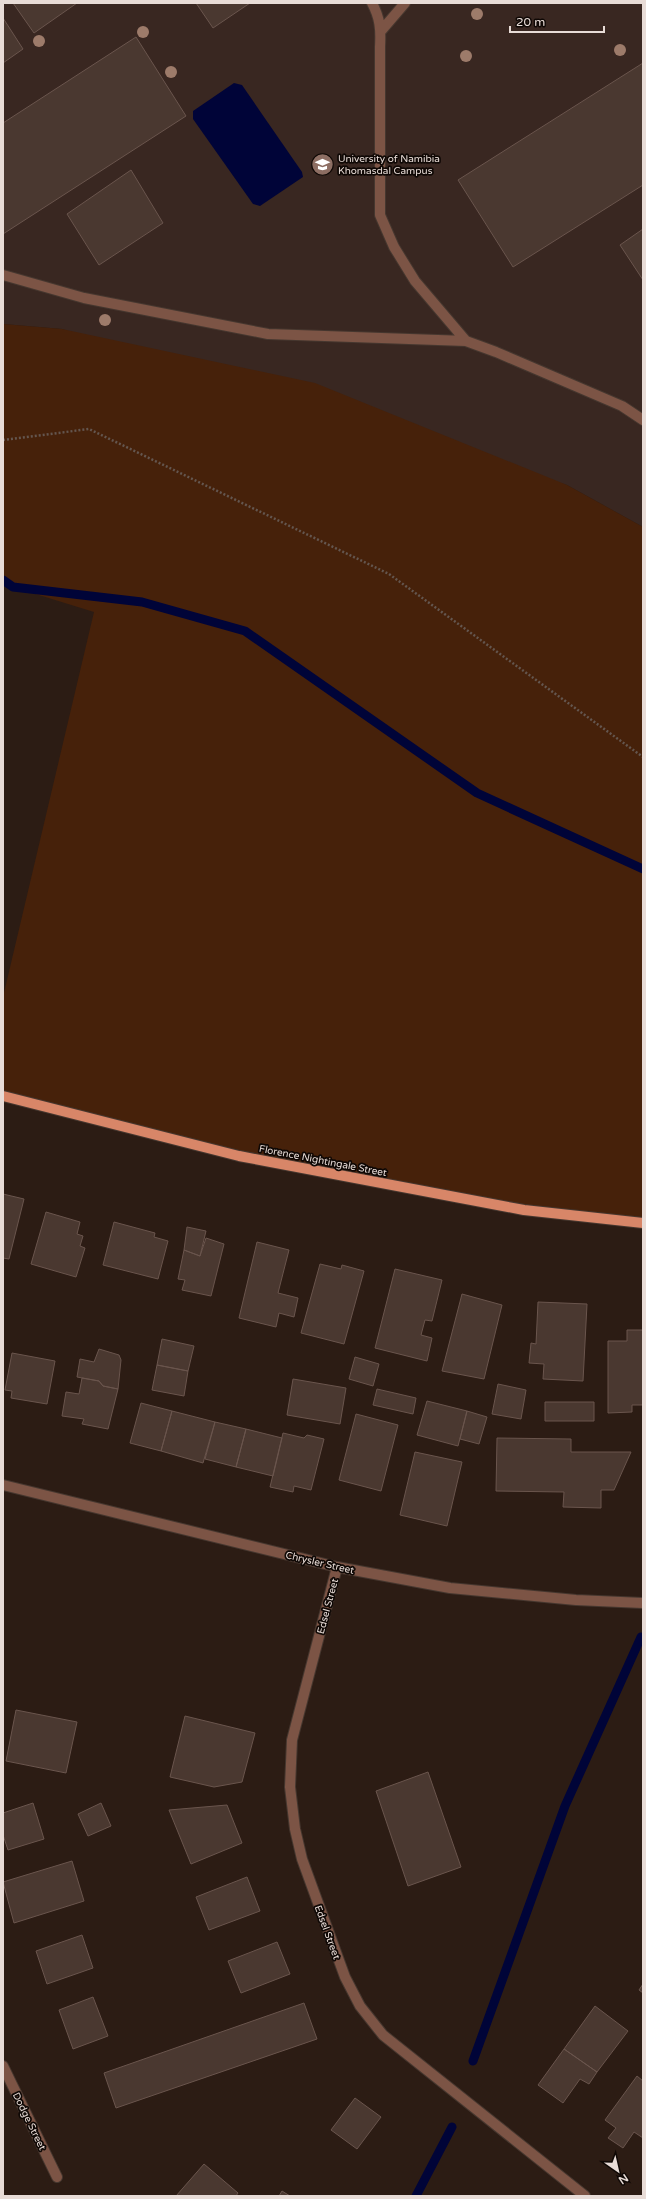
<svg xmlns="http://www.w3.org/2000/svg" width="646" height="2199" font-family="'Varela Round',sans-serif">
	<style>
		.education { fill: #392721 }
		.green { fill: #46210a }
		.water { fill: #000438 }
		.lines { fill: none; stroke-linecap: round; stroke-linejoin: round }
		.stream { stroke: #000438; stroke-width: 9 }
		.building { fill: #4a3830; stroke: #6a554d }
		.minor-casing { stroke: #46372f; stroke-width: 12 }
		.major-casing { stroke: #46372f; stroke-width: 12 }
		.path { stroke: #64564f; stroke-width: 2.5; stroke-dasharray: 2 2; stroke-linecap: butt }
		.minor { stroke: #7c5445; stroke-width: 10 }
		.major { stroke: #d88668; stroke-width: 10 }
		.tree { fill: #9d7b6a }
		.labels { text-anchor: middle; stroke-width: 3.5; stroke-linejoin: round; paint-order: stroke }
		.poi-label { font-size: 10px; fill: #e8dcd7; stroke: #0f0805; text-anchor: start }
		.street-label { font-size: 10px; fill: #e8dcd7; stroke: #0f0805 }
	</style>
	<rect width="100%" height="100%" fill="#2c1c14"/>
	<path class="education" d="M3,3H643V527L567,485L62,329L3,324Z"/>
	<path class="green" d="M3,324L62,329L315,383L567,485L643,527V1223L524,1210L239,1156L3,1096V997L94,612L13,587L3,580Z"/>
	<path class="water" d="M234,83L242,85L302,172L303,177L260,206L253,204L193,119V111Z"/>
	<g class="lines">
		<path class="stream" d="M3,580L13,587L142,602L245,631L477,793L643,869
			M473,2061L565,1806L641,1637
			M416,2196L452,2127"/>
	</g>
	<path class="building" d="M13,3H77L34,33Z
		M196,3H250L213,28Z
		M3,18L23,49L3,63Z
		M136,37L186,116L3,234V123Z
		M643,63V185L513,267L458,180Z
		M131,170L163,223L99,265L67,214Z
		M643,229V280L620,245Z
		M3,1194L24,1199L9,1259L3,1258Z
		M46,1212L80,1222L77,1234L83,1236L80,1246L85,1248L76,1277L31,1264Z
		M114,1222L155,1233L154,1237L168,1241L158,1279L103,1265Z
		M187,1227L206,1231L200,1256L184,1250Z
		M206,1238L224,1244L211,1296L182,1290L185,1280L178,1279L184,1250L200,1256Z
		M257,1242L289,1250L278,1293L298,1298L294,1317L279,1313L276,1327L239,1318Z
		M320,1264L341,1269L342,1265L364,1271L344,1344L301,1333Z
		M395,1269L442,1280L432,1321L425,1320L421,1335L432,1338L427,1361L375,1348Z
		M462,1294L502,1305L484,1379L442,1371Z
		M538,1302L587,1304L583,1381L543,1379L544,1364L529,1363L531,1343L536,1344Z
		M627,1330H643V1405H632V1412L608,1413V1341H627Z
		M162,1339L194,1346L188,1371L157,1365Z
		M99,1349L119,1355L121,1360L118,1389L103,1386L99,1381L77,1377L80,1359L94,1362Z
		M12,1353L55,1361L47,1404L11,1398L12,1391L5,1390Z
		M355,1357L379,1364L373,1386L349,1379Z
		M157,1365L188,1371L184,1396L152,1390Z
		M82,1378L99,1381L103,1386L118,1389L108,1429L82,1424L84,1419L62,1416L66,1392L79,1394Z
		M293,1379L346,1388L340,1424L287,1415Z
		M498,1384L526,1390L521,1419L492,1414Z
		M377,1389L416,1398L413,1414L373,1405Z
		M427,1401L467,1411L458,1446L417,1435Z
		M545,1402H594V1421H545Z
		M141,1403L172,1411L161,1451L130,1443Z
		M172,1411L215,1422L203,1463L161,1451Z
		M467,1411L487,1417L479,1444L460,1439Z
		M356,1414L398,1425L381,1491L339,1480Z
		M215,1422L246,1429L236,1467L205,1459Z
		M246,1429L282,1438L273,1476L236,1467Z
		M283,1433L304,1438L307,1435L324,1439L311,1490L294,1486L293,1492L270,1487Z
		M497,1438L571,1439V1452H631L614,1490H601V1508L563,1507L564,1492L496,1491Z
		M415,1452L462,1462L447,1526L400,1515Z
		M16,1710L77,1722L66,1773L6,1761Z
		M185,1716L255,1733L242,1782L214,1787L170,1777Z
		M428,1772L461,1867L408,1886L376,1791Z
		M33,1803L44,1839L8,1850L3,1835V1813Z
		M101,1803L111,1826L88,1836L78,1814Z
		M227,1805L242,1843L191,1864L169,1810Z
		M72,1861L84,1901L14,1923L3,1882Z
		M247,1877L260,1911L209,1930L196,1897Z
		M82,1935L93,1968L47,1984L36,1951Z
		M277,1942L290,1974L241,1993L228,1961Z
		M643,1984V1993L639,1990Z
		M93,1997L108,2036L73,2049L59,2010Z
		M304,2003L317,2039L116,2108L104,2073Z
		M595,2006L628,2031L597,2072L564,2049Z
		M564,2049L597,2072L589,2084L580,2079L563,2103L538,2085Z
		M637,2076L643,2081V2138L634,2132L623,2148L608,2138L616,2128L605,2120Z
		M355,2098L381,2117L357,2149L331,2130Z
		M204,2164L238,2193L236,2196H176Z
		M282,2191L290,2196H279Z"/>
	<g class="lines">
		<defs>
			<path id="minor" d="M372,3C380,18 381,29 380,47V215L394,247L415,281L466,341
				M381,31L405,3
				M3,275L84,298L268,334L466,341L496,352L622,406L643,420
				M3,1485L337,1567L450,1588L576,1600L643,1603
				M337,1567L292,1740L290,1787L295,1829L302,1859L345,1977L360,2006L383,2035L585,2196
				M3,2066L57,2177"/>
			<path id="major" d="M3,1096L239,1156L524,1210L643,1223"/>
		</defs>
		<use href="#minor" class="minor-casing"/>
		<use href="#major" class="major-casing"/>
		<path class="path" d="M3,440L89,429L389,574L643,757"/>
		<use href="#minor" class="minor"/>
		<use href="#major" class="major"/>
	</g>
	<g class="tree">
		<circle cx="477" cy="14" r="6"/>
		<circle cx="143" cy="32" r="6"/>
		<circle cx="39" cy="41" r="6"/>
		<circle cx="620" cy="50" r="6"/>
		<circle cx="466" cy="56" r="6"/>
		<circle cx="171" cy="72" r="6"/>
		<circle cx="105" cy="320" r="6"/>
	</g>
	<defs>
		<symbol id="university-disc" viewBox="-11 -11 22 22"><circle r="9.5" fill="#8d6e63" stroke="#0f0805"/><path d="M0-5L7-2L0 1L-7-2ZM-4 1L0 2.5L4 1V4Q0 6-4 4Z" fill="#fff"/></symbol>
	</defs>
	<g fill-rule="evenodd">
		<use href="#university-disc" x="310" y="152" width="25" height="25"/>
	</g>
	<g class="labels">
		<g class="poi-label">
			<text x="338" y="162">University of Namibia<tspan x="338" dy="12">Khomasdal Campus</tspan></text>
		</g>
		<g class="street-label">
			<text transform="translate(323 1160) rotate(11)" y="4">Florence Nightingale Street</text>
			<text transform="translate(320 1562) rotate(13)" y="4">Chrysler Street</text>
			<text transform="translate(327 1606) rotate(-75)" y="4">Edsel Street</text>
			<text transform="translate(328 1932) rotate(70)" y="4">Edsel Street</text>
			<text transform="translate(30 2121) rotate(64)" y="4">Dodge Street</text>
		</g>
	</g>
	<rect width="646" height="2199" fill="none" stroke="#e8dcd7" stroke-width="8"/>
	<g transform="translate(618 2171) rotate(146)" stroke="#0f0805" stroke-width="3" paint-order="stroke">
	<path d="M0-3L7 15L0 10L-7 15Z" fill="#e8dcd7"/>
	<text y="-6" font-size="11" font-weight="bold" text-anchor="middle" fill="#e8dcd7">N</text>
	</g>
	<path d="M510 26v6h94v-6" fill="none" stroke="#e8dcd7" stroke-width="2"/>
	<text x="516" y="26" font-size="12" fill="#e8dcd7" stroke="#0f0805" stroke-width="3" paint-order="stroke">20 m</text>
</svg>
